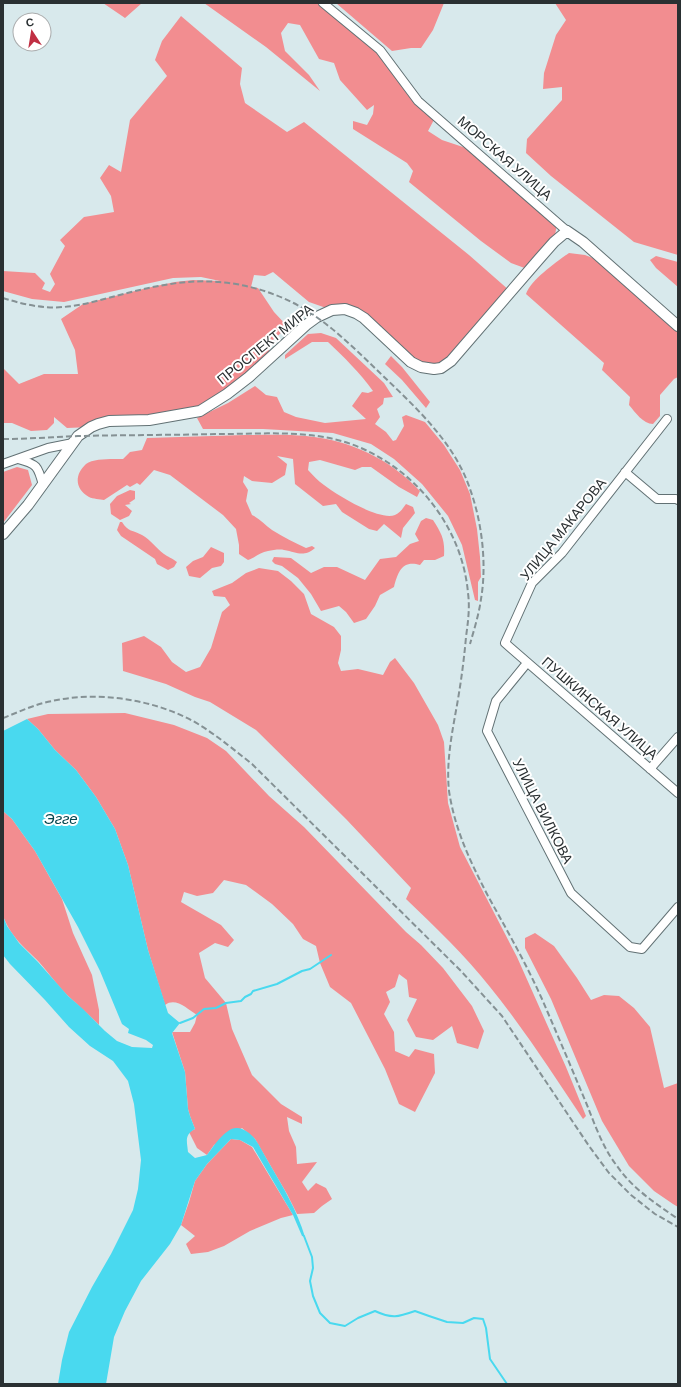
<svg xmlns="http://www.w3.org/2000/svg" width="681" height="1387" font-family="Barlow,sans-serif">
	<style>
		.forest { fill: #f28d90 }
		.water { fill: #49d9ef }
		.lines { fill: none; stroke-linecap: round; stroke-linejoin: round }
		.stream { stroke: #49d9ef; stroke-width: 2 }
		.minor-casing { stroke: #627174; stroke-width: 10 }
		.major-casing { stroke: #627174; stroke-width: 12 }
		.minor { stroke: #fff; stroke-width: 8 }
		.major { stroke: #fff; stroke-width: 10 }
		.rail { stroke: #859194; stroke-width: 2; stroke-dasharray: 6 3; stroke-linecap: butt }
		.labels { text-anchor: middle; stroke-width: 4; stroke-linejoin: round; paint-order: stroke }
		.street-label { font-size: 14px; fill: #2a3032; stroke: #fff }
		.water-label { font-size: 15px; font-style: italic; fill: #03464f; stroke: #fff }
	</style>
	<rect width="100%" height="100%" fill="#d8e9ec"/>
	<path class="forest" d="M103,3H142L125,18Z
		M204,3H323L380,50L436,116L428,131L442,140L475,151L557,223L554,242L530,270L511,263L481,241L409,182L413,171L407,163L353,129V121L367,125L373,114L374,105L367,110L340,80L334,63L319,59L300,25L288,23L281,33L285,51L309,75L320,91L266,47Z
		M336,3H444L433,30L421,48H411L392,51Z
		M555,3H678V255L634,242L551,176L526,153L527,139L562,100V87L543,89L544,73L556,35L566,20Z
		M181,16L242,68L240,84L245,103L287,132L304,122L469,255L511,292L451,361L421,367L364,318L332,310L309,302L273,272L265,276L254,275L251,287L258,288L274,312L288,327L267,345L271,357L210,406L91,427L67,428L54,417V423L47,430L31,431L12,423H3V368L19,384L44,374H78L75,350L61,319L83,304L147,288L175,282L193,280L220,281L201,277L173,278L64,302L32,299L3,291V271L35,273L45,283L42,289L50,292L55,284L50,274L65,246L60,240L84,217L114,212L111,196L100,178L109,165L121,172L130,120L167,76L155,60L162,41Z
		M569,253L585,255L598,260L678,332V377L674,379L660,395V416L653,424C643,424 635,412 629,405L630,397L602,370L604,363L526,294C531,280 556,262 569,253Z
		M656,256L678,262V287L656,268L650,260Z
		M321,333L336,338L384,383L393,397L384,398L383,404L377,409L380,417L375,424L386,432L393,441L396,440L404,426L402,417L406,415L425,422L444,445L460,470L470,494L477,529L480,557L481,577L478,582V601L475,600L462,545L448,516L422,484L394,459L371,444L333,433L263,429H203L197,418L228,403L255,386L266,395L277,397L284,412L296,417L325,423L366,419L352,406L362,392L368,393L373,391C360,373 344,357 328,342H312L285,359V355L308,334Z
		M391,356L402,367L430,402L426,408L402,380L385,364Z
		M245,435C265,435 286,434 306,436C350,440 390,459 420,491L417,497L399,487L371,467H362L355,470L320,460L309,462L308,470C313,475 318,481 324,485C337,495 379,521 395,515C401,512 403,508 406,504L413,507L415,513L403,528L401,538L384,524L377,531L369,529L342,512L336,504L323,506L295,484L293,459L277,456L287,464L285,475L272,483L252,481L244,476L243,482L248,490L246,501L252,515C260,519 265,525 272,530C283,537 295,543 306,548L312,546L315,548C303,558 297,552 284,550C280,549 273,550 268,551C260,552 255,558 248,560L239,554V545L236,529L223,515L170,475L154,470L140,485L137,483L130,487L127,485L104,500C100,499 93,499 89,497C75,489 74,475 86,464C94,458 113,459 123,459L130,452L142,450L147,438Z
		M17,467L28,470L32,485L3,523V472Z
		M130,490L135,491V499L129,503L131,504L125,505L132,511L129,516L120,520L111,514L110,504L117,496Z
		M426,518L433,520C442,534 445,540 444,556L435,560H424L420,565C402,560 398,572 394,587L380,595L375,606L366,619L354,623L346,612L339,606L321,611L311,594L298,578L282,566L275,564L272,561L274,557L291,558L311,573L324,567H337L365,580L380,559L396,557L410,544L419,541L415,534L421,521Z
		M120,522H122C128,532 133,530 142,535C151,540 156,548 164,554C168,557 172,558 177,562L174,567L168,570L157,564L155,559L121,536L117,530Z
		M211,547L224,553V562L221,566L212,568L200,578L189,576L186,567L193,561L203,557Z
		M259,568L278,571L291,581L304,594L311,614L334,627L341,636V650L338,663L341,671L358,669L383,675L390,662L395,658L414,683L438,725L444,742L448,803L460,847L517,957L566,1067L586,1116L583,1119C553,1074 524,1029 490,987C465,955 435,927 406,899L411,888L346,819L256,730L210,702L195,697L166,684L123,671L122,643L144,636L161,647L172,662L186,672L200,667L211,648L222,612L230,605L225,597L214,596L212,591L232,583L246,573Z
		M125,713L174,725L207,738L226,751L269,796L304,827L406,932L421,945L443,968L472,1006L484,1031L478,1049L457,1043L452,1026L433,1040L416,1037L407,1020L417,999L409,997L407,980L399,974L395,987L386,992L390,1002L384,1014L394,1032L395,1051L409,1057L415,1049L434,1054L435,1073L415,1112L399,1104L385,1069L351,1003L330,987L320,963L316,946L303,939L293,924L272,904L246,885L224,880L213,893L197,896L184,892L181,902L221,925L234,940L228,947L215,943L199,953L205,978L226,1003L232,1029L252,1075L281,1104L302,1117V1124L287,1117L289,1131L296,1147L297,1164L317,1162L302,1182L308,1191L316,1183L326,1188L332,1199L322,1206L314,1213L297,1214L287,1194L255,1139L242,1128L214,1145L207,1155L197,1148L189,1132L195,1129L190,1116L188,1109L185,1072L172,1032H190L195,1023L197,1015C187,1009 176,997 165,1005L148,950L128,865L115,829L96,797L76,770L55,750L38,729L27,719L48,714Z
		M3,811L12,819L35,851L62,899L73,933L92,975L99,1010V1025C89,1015 78,1005 67,995C57,985 49,973 39,962C23,946 11,937 3,916Z
		M535,933L554,946L577,978L591,1000L604,995L619,996L634,1008L650,1027L664,1088L678,1083V1207L673,1204L654,1191L629,1166L602,1121L551,999L525,948V938Z
		M231,1139L240,1140L252,1147L293,1215L281,1218L250,1231L224,1246L208,1252L191,1254L186,1244L195,1236L181,1225L189,1202L195,1181L207,1164Z"/>
	<path class="water" d="M27,719L38,729L55,750L76,770L96,797L115,829L128,865L148,950L168,1013L180,1023L172,1033L185,1072L188,1109L190,1116L195,1129C184,1135 187,1141 188,1152L195,1158L207,1155C213,1147 226,1127 237,1128C244,1128 251,1134 255,1139C260,1146 264,1155 269,1163C283,1187 297,1210 305,1237L302,1236L293,1215L253,1147L240,1140L231,1139L207,1164L195,1181L181,1225L170,1244L141,1281L125,1311L114,1337L106,1384H58L62,1360L69,1332L92,1287L111,1254L133,1210L138,1189L141,1160L134,1104L128,1081L113,1061L90,1046L69,1027L45,1000L10,964L3,955V916L7,926L19,943L38,962L68,996L83,1009L105,1031L117,1041L132,1047L152,1048L153,1045L146,1040L128,1033L129,1029L122,1024L100,971L78,927L35,851L12,819L3,811V731Z"/>
	<g class="lines">
		<path class="stream" d="M180,1023L193,1018L204,1009L216,1008L226,1003L241,1001L245,997L251,994L253,991L277,984L302,971L310,969L331,955
			M304,1236L312,1257L313,1268L310,1281L313,1296L320,1313L330,1323L345,1326L358,1318L375,1311C392,1319 398,1317 415,1311L429,1316L447,1322L463,1323L474,1318L483,1319L486,1328L490,1359L507,1384"/>
		<defs>
			<path id="minor" d="M323,3L380,50L418,101L567,231
				M667,419L562,553L532,583L505,643L678,793
				M18,459C37,464 38,466 43,485
				M3,464L48,448L73,443
				M625,472L657,499H676L678,500
				M527,663L496,701L487,731L571,893L630,947L642,949L678,907
				M650,769L678,737"/>
			<path id="major" d="M3,534L28,505L78,436L91,427L98,424L109,421L149,420L200,411L227,394L249,377L306,325L317,317L332,310L345,309L356,313L364,318L411,362L421,367L434,369L441,368L451,361L539,259L554,242L567,231L583,242L678,326"/>
		</defs>
		<use href="#minor" class="minor-casing"/>
		<use href="#major" class="major-casing"/>
		<use href="#minor" class="minor"/>
		<use href="#major" class="major"/>
		<path class="rail" d="M3,298C22,304 43,309 63,307C81,306 99,300 116,296C150,287 183,279 219,282C247,284 276,293 301,307C330,324 354,348 378,371C413,405 454,441 470,489C482,522 487,564 481,599C479,614 474,630 470,644
			M3,439C28,439 53,437 78,436C126,435 174,435 221,434C262,434 306,430 345,442C411,463 462,524 468,593C470,608 468,622 466,637C464,660 461,682 457,705C452,733 446,762 449,791C455,830 470,861 488,896C509,934 531,972 548,1013C561,1043 574,1074 587,1105C595,1125 603,1148 617,1166C633,1189 655,1203 678,1219
			M3,718C19,712 35,704 52,701C97,691 152,699 193,721C214,733 233,749 252,764L461,971L502,1016L589,1146L609,1173L631,1195L655,1214L678,1227"/>
	</g>
	<g class="labels">
		<g class="street-label">
			<text transform="translate(505 158) rotate(41)" y="5">МОРСКАЯ УЛИЦА</text>
			<text transform="translate(265 344) rotate(-39)" y="5">ПРОСПЕКТ МИРА</text>
			<text transform="translate(563 529) rotate(-51)" y="5">УЛИЦА МАКАРОВА</text>
			<text transform="translate(600 708) rotate(41)" y="5">ПУШКИНСКАЯ УЛИЦА</text>
			<text transform="translate(543 811) rotate(63)" y="5">УЛИЦА ВИЛКОВА</text>
		</g>
		<g class="water-label">
			<text x="61" y="824">Эгге</text>
		</g>
	</g>
	<rect width="681" height="1387" fill="none" stroke="#2a3032" stroke-width="8"/>
	<g transform="translate(32 32) rotate(348)"><circle r="19" fill="#ffffff" stroke="#aaacad"/>
	<path d="M0-3L7 15L0 10L-7 15Z" fill="#c02f43"/>
	<text y="-6" font-size="11" font-weight="bold" text-anchor="middle" fill="#2a3032">С</text>
	</g>
</svg>
